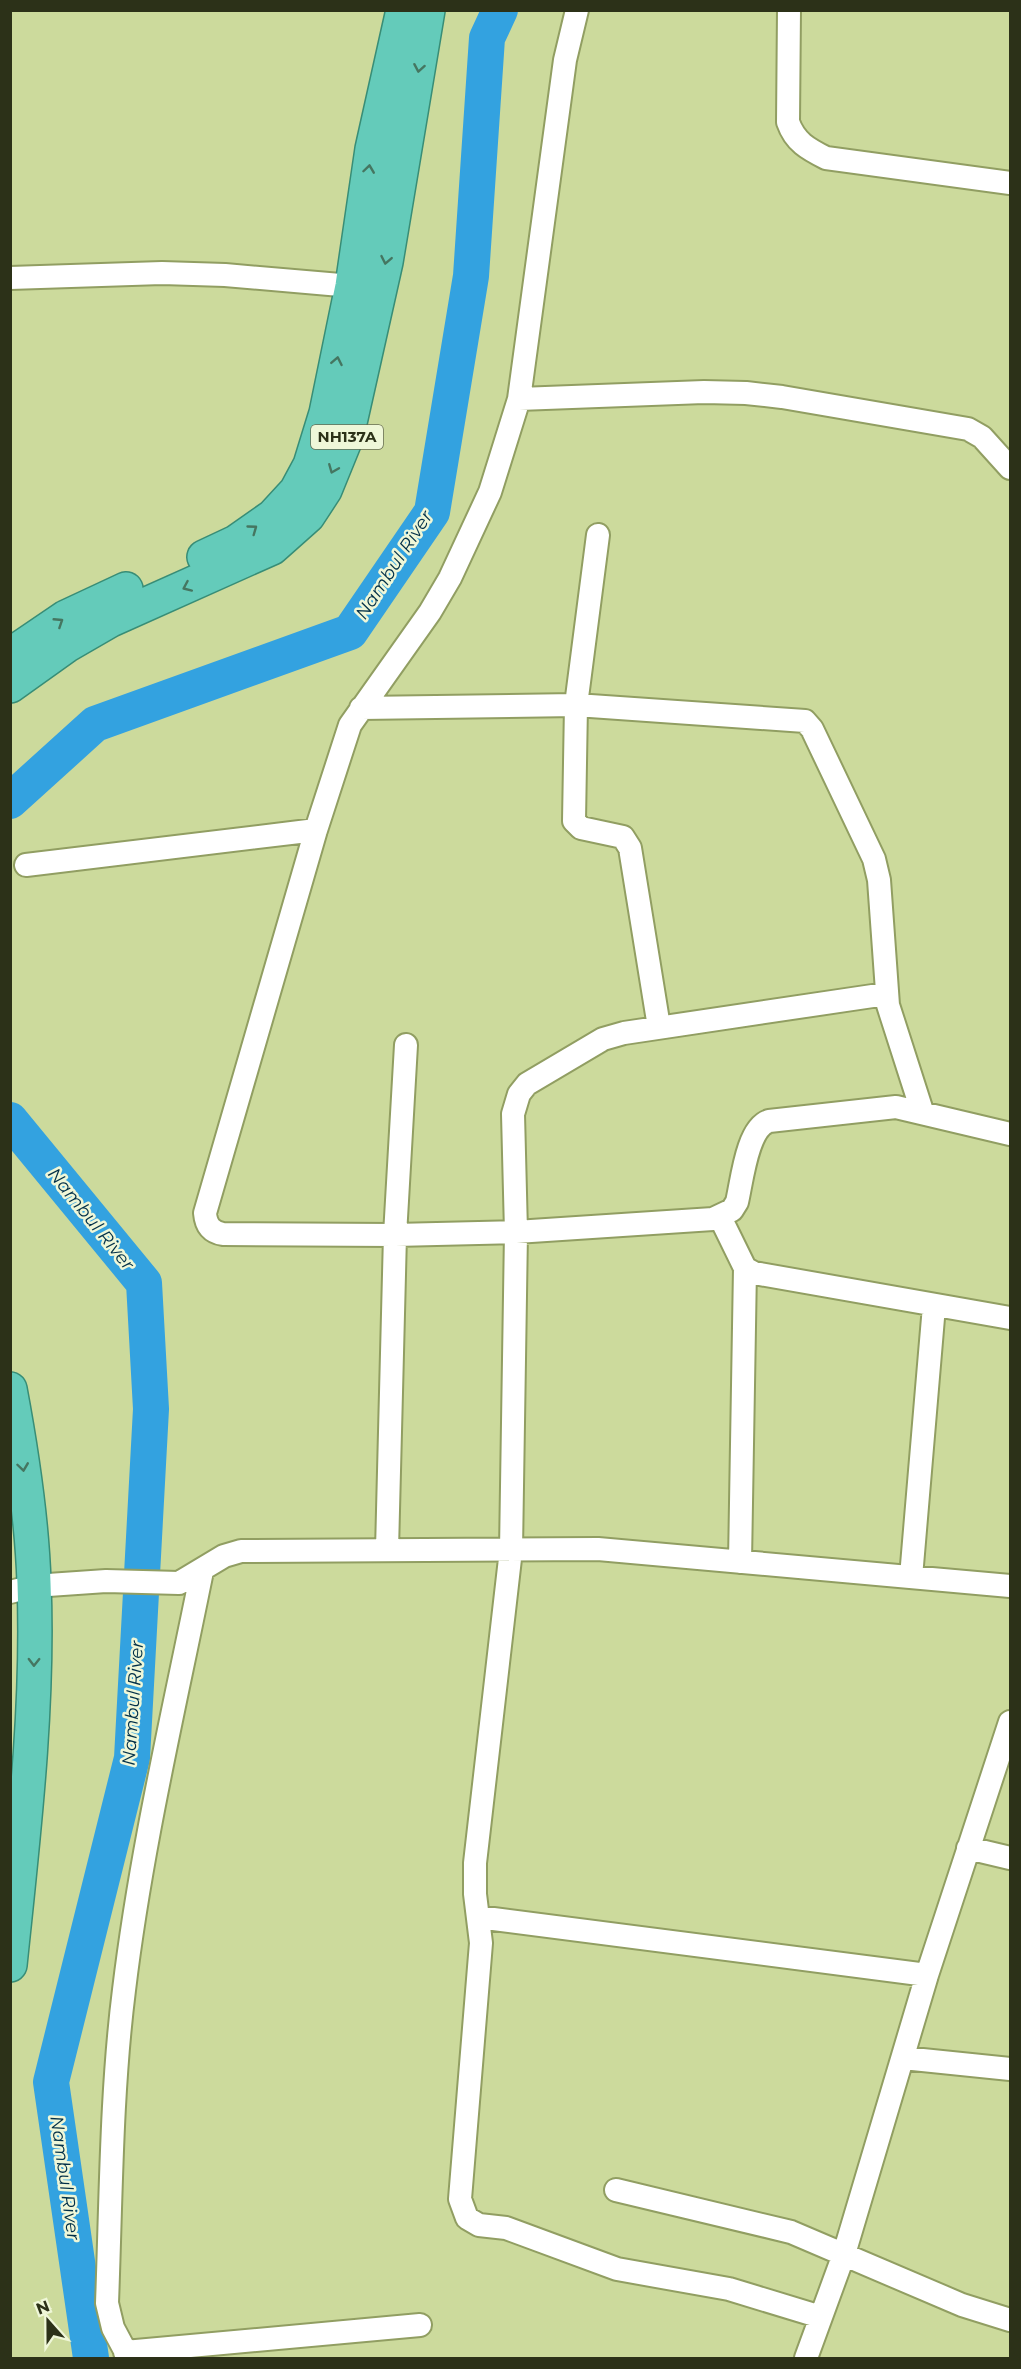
<svg xmlns="http://www.w3.org/2000/svg" width="1021" height="2369" font-family="Montserrat,sans-serif">
	<style>
		.lines { fill: none; stroke-linecap: round; stroke-linejoin: round }
		.river { stroke: #33a2e0; stroke-width: 36 }
		.minor-casing { stroke: #919e62; stroke-width: 26 }
		.trunk-casing { stroke: #388d76; stroke-width: 36 }
		.minor { stroke: #fff; stroke-width: 22 }
		.trunk { stroke: #64cbba; stroke-width: 33 }
		.oneway { stroke: #457661 }
		.labels { text-anchor: middle; stroke-width: 5; stroke-linejoin: round; paint-order: stroke }
		.shield { fill: #eff7d8; stroke: #666c52; stroke-width: 1.5 }
		.shield-label { font-size: 15px; font-weight: bold; fill: #2c3118 }
		.water-label { font-size: 18px; font-style: italic; fill: #002f48; stroke: #eff7d8 }
	</style>
	<rect width="100%" height="100%" fill="#ccda9c"/>
	<g class="lines">
		<path class="river" d="M10,801L95,724L350,632L432,512L471,276L487,38L500,10
			M10,1120L144,1283L151,1409L132,1758L51,2082L91,2358"/>
		<defs>
			<path id="minor" d="M577,10L565,60L519,399L490,492L450,578L430,612L350,725L316,830L205,1213C206,1225 211,1232 223,1234L395,1235L516,1232L713,1219L732,1210L737,1202C742,1181 747,1128 769,1121L896,1107L1010,1134
				M789,10L788,122C795,142 808,149 826,158L1010,183
				M10,278L162,273L225,275L352,286
				M519,399L704,392L746,393L782,397L968,429L982,437L1010,468
				M598,535L576,705L574,821L581,828L623,837L630,848L659,1027
				M361,708L576,705L805,721L812,729L874,859L879,880L888,1005L922,1111
				M26,865L316,830
				M720,1217L745,1268L754,1273L1010,1318
				M387,1550L395,1235L406,1045
				M740,1562L745,1268
				M911,1577L934,1306
				M10,1592L34,1586L106,1581L179,1583L224,1556L241,1551L598,1549L1010,1586
				M968,1848L1010,1858
				M478,1917L927,1975
				M903,2058L1010,2069
				M616,2190L791,2232L962,2305L1010,2320
				M821,2317L729,2289L617,2269L506,2228L479,2225L467,2218L460,2199L481,1943L475,1894V1863L511,1550L516,1232L513,1114L519,1094L527,1084L603,1039L624,1033L886,994
				M125,2352L420,2325
				M129,2358L113,2328L107,2303C111,2199 111,2093 124,1990C141,1849 174,1710 202,1571
				M806,2358L844,2254L927,1975L1010,1722"/>
			<path id="trunk" d="M204,557L236,542L273,516L296,491L310,465L326,413L352,286L372,149L403,10
				M10,655L66,617L126,589
				M10,686L66,646L111,620L272,548L308,516L325,490L347,436L386,262L428,10
				M10,1389C22,1453 32,1518 34,1583C39,1710 23,1839 10,1965"/>
		</defs>
		<use href="#minor" class="minor-casing"/>
		<use href="#trunk" class="trunk-casing"/>
		<use href="#minor" class="minor"/>
		<use href="#trunk" class="trunk"/>
	</g>
	<defs><path id="oneway-chevron" d="M-2-3.5L2.5 0L-2 3.5" fill="none" stroke-width="1.6" stroke-linecap="round" stroke-linejoin="round" transform="scale(1.5)"/></defs>
	<g class="oneway">
		<use href="#oneway-chevron" transform="translate(419 68) rotate(100)"/>
		<use href="#oneway-chevron" transform="translate(369 169) rotate(-82)"/>
		<use href="#oneway-chevron" transform="translate(386 260) rotate(101)"/>
		<use href="#oneway-chevron" transform="translate(337 361) rotate(-79)"/>
		<use href="#oneway-chevron" transform="translate(333 469) rotate(112)"/>
		<use href="#oneway-chevron" transform="translate(253 529) rotate(-36)"/>
		<use href="#oneway-chevron" transform="translate(187 587) rotate(156)"/>
		<use href="#oneway-chevron" transform="translate(59 622) rotate(-33)"/>
		<use href="#oneway-chevron" transform="translate(23 1467) rotate(82)"/>
		<use href="#oneway-chevron" transform="translate(34 1662) rotate(91)"/>
	</g>
	<g class="labels">
		<rect class="shield" x="311" y="425" width="72" height="24" rx="4.5"/>
		<g class="shield-label">
			<text x="347" y="442">NH137A</text>
		</g>
		<g class="water-label">
			<text transform="translate(394 565) rotate(-57)" y="6">Nambul River</text>
			<text transform="translate(91 1219) rotate(51)" y="6">Nambul River</text>
			<text transform="translate(133 1703) rotate(-86)" y="6">Nambul River</text>
			<text transform="translate(65 2178) rotate(82)" y="6">Nambul River</text>
		</g>
	</g>
	<rect width="1021" height="2369" fill="none" stroke="#2c3118" stroke-width="24"/>
	<g transform="translate(48 2321) rotate(339)" stroke="#eff7d8" stroke-width="4.5" paint-order="stroke">
	<path d="M0-4.5L10 22L0 15L-10 22Z" fill="#2c3118"/>
	<text y="-9" font-size="16" font-weight="bold" text-anchor="middle" fill="#2c3118">N</text>
	</g>
</svg>
